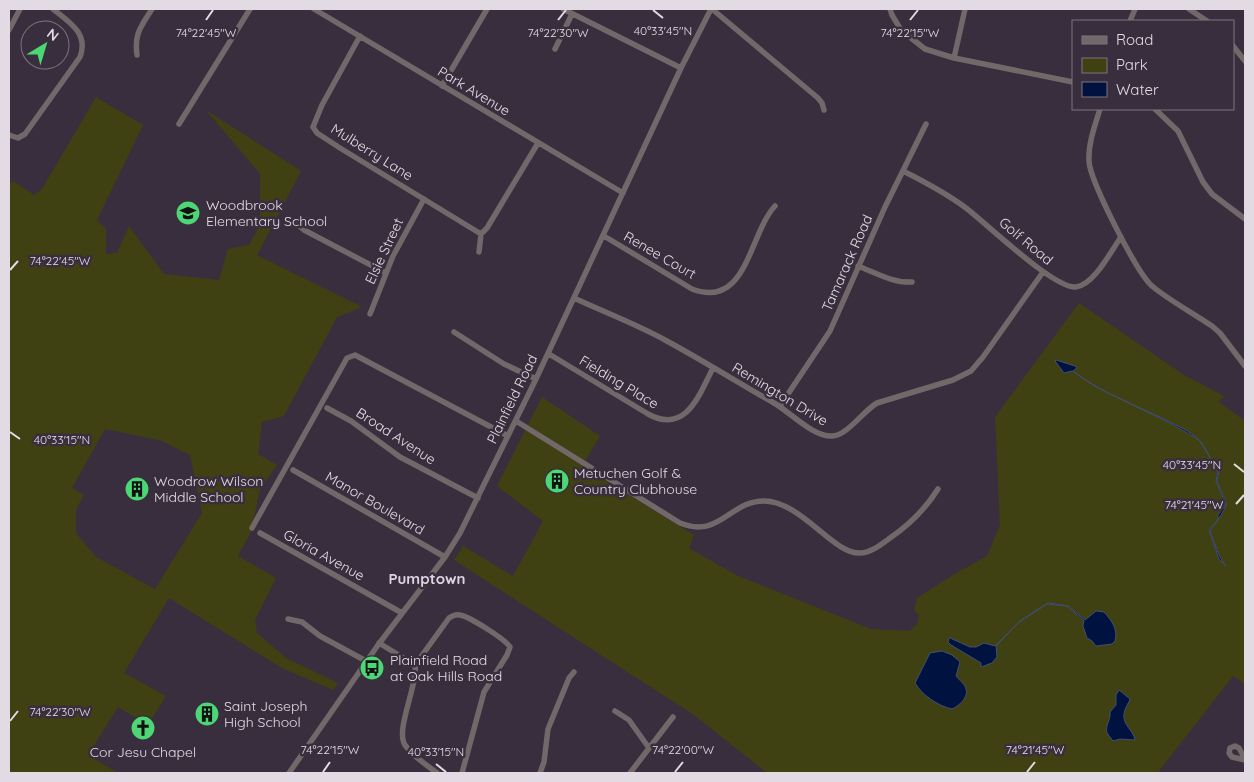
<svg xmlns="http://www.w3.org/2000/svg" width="1254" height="782" font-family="Quicksand,sans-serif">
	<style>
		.green { fill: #3f4112; fill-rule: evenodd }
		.water { fill: #001240; stroke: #444e71 }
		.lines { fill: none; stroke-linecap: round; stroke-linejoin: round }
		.minor { stroke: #726869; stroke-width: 5.5 }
		.ticks { fill: none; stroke: #e2dbe4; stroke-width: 2 }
		.labels { text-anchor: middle; stroke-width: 5; stroke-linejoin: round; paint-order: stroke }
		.street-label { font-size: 14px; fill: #e2dbe4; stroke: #392e3d }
		.poi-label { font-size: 14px; fill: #e2dbe4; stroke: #392e3d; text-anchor: start }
		.neighbourhood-label { font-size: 15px; font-weight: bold; fill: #e0d2e5; stroke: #392e3d }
		.ticks-label { font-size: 12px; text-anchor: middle; fill: #e2dbe4; stroke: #392e3d; stroke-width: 5; stroke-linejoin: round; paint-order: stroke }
	</style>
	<rect width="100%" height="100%" fill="#392e3d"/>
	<path class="green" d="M96,97L143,125L97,220L106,229V254L117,253L129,226L164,274L219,280L228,249L249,245L260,225V174L206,110L301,171L257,255L362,307L337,317L284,416L262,422L258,454L277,465L260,489L251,532L238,556L276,578L255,620L257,633L286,658L338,683L333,690L282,668L169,598L124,673L166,696L148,725L118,707L88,755L118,773H9V185L13,181L34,195L42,189ZM105,429L162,441L190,455L202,513L155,589L96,557L76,533V509L84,495L72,488Z
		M1079,303L1184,375L1224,396L1219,402L1245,421V684L1233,676L1159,771L1161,773H767L694,715L454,560L463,546L513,576L543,521L497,486L542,397L600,436L582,466L694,535L689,548L738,576L871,629L910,631L917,624L919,615L914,611L917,598L953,575L987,556L1000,525L995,417Z"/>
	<path class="water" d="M1056,360L1075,366L1077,368L1073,371C1098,391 1137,406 1166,420C1177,426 1190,431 1199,440C1205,445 1207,453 1211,460C1214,464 1217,467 1219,472L1217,481C1219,488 1225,497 1226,504C1227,508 1213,526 1210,531C1215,543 1218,557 1226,566L1219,559L1209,530L1218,520V515L1226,505L1216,481L1218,471L1200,441L1196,438L1168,422L1096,387L1072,371L1064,373L1055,361Z
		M1048,603L1068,606L1085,620L1096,611L1104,612C1112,621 1118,629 1115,641L1112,644L1096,646L1092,641L1087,638L1083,626L1084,621L1067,606L1047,604L1018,623L996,646L997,657L992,663L981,667V663L951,645L948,642L949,638H950L970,647H976L984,643L995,646L1021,620Z
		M942,651L952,655L960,662L956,676C959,680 965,684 966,689C969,697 959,706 952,709C938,706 922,695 915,683L930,653Z
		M1119,690L1130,699C1129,703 1126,706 1125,710C1120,724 1133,729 1135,740L1120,739L1113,741L1107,733C1105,725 1111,720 1110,712L1116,705V695Z"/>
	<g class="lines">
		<path class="minor" d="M314,9L623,193
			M563,9L681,68
			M712,9L818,98L822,103L824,110
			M890,9L892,15L901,30L925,49L954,58L1073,82
			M1189,9L1207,21
			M1130,21L1135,9
			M9,30L20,9
			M360,36L322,105L313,127L317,133L340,148L481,234L487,228L538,143
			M1233,46L1245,61
			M555,49L572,14
			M137,55C134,33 141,27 152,9
			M954,58L965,9
			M442,86L487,9
			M1100,109C1095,125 1088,144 1089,161C1090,181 1137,273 1152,286C1170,301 1193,313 1212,326L1220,333L1245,366
			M1155,109L1178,131L1203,182L1212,194L1245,219
			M179,124L250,9
			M9,135L18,138L25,134L80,57C89,33 69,22 53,9
			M903,171C925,182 946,193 966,208C987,224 1054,289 1076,287C1094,285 1111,251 1121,237
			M291,219L304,230L386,273
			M604,236L692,289C747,310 749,234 775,206
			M479,252L481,234
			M858,266C876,273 893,283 912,282
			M574,298C604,312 636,324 665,340C702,360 737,382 774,403C790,412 813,437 832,436C847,436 863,411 877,403L953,380L971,371L983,357L1043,272
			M370,314L393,256L424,199
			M454,332L504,364L536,379
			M549,354L648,414C686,435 699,395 713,368
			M780,406L830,331L885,207L926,124
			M327,408L351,421L400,457L478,498
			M516,421L680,523C720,539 729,501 764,501C801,501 834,555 860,553C871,553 882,544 890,538C909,525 926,508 938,489
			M293,470L445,557
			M252,528L347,358L355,355L508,436
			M260,533L402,613
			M288,619L302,622L320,636L366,661
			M379,643L415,665C418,685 395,730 405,745C412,756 427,765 437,773
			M415,665L449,618C453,615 456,614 460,615C470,617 505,639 510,647L507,655L484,692L462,773
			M615,711L629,720L649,748
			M1245,759L1239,748L1235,746L1230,748L1229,753L1232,757L1245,760
			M289,773L378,645L445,557L460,533L536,379L681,68L711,9
			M540,773L544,762L548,729L569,678L574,672
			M630,773L673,717"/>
	</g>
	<path class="ticks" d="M653,10L663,18M206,20L213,10M558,20L566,10M910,20L918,10M10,270L18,261M10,432L20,439M1234,464L1244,472M1236,504L1244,495M10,721L18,711M436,764L446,772M323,772L330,762M675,772L683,762M1027,772L1035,762"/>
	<defs>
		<symbol id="school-disc" viewBox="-11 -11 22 22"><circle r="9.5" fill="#4cd676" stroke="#392e3d"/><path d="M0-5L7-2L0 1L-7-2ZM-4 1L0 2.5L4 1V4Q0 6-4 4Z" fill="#111"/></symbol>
		<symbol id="building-disc" viewBox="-11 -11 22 22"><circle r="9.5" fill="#4cd676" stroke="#392e3d"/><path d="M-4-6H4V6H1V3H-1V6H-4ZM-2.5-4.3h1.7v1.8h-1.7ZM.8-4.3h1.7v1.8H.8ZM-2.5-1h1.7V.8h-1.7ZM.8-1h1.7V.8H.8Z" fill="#111"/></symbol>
		<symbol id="bus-disc" viewBox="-11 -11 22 22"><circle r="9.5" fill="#4cd676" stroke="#392e3d"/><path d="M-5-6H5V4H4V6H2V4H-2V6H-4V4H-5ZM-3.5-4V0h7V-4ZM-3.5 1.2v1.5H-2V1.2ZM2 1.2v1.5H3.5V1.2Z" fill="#111"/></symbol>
		<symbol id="church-disc" viewBox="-11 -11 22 22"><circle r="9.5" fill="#4cd676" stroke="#392e3d"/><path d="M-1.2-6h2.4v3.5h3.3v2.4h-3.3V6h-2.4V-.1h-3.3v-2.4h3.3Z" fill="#111"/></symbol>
	</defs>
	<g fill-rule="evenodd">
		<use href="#school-disc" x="174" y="199" width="28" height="28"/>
		<use href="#building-disc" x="543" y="467" width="28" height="28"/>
		<use href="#building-disc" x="123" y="475" width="28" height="28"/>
		<use href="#bus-disc" x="358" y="654" width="28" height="28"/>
		<use href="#building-disc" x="193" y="700" width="28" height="28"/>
		<use href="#church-disc" x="129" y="714" width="28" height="28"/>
	</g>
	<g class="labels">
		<g class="street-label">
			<text transform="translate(474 91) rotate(31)" y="5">Park Avenue</text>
			<text transform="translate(372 152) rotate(32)" y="5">Mulberry Lane</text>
			<text transform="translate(1026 241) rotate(40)" y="5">Golf Road</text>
			<text transform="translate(384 251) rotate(-65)" y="5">Elsie Street</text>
			<text transform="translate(660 255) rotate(30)" y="5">Renee Court</text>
			<text transform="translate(847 263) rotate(-66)" y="5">Tamarack Road</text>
			<text transform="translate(619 382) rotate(31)" y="5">Fielding Place</text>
			<text transform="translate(780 394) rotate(31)" y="5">Remington Drive</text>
			<text transform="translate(512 399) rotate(-64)" y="5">Plainfield Road</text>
			<text transform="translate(396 436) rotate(33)" y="5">Broad Avenue</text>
			<text transform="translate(375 503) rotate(30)" y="5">Manor Boulevard</text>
			<text transform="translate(324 555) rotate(29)" y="5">Gloria Avenue</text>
		</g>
		<g class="poi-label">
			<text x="206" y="210">Woodbrook<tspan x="206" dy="16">Elementary School</tspan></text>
			<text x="574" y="478">Metuchen Golf &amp;<tspan x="574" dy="16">Country Clubhouse</tspan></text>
			<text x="154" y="486">Woodrow Wilson<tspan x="154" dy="16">Middle School</tspan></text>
			<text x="390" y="665">Plainfield Road<tspan x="390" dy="16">at Oak Hills Road</tspan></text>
			<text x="224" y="711">Saint Joseph<tspan x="224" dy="16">High School</tspan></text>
			<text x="143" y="757" text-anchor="middle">Cor Jesu Chapel</text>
		</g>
		<g class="neighbourhood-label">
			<text x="427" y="584">Pumptown</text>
		</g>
	</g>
	<g class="ticks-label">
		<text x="663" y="35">40°33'45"N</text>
		<text x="558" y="37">74°22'30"W</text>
		<text x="910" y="37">74°22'15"W</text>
		<text x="206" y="37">74°22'45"W</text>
		<text x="60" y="265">74°22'45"W</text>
		<text x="62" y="444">40°33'15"N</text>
		<text x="1192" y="469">40°33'45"N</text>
		<text x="1194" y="509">74°21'45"W</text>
		<text x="60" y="716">74°22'30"W</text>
		<text x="330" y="754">74°22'15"W</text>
		<text x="683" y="754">74°22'00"W</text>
		<text x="1035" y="754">74°21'45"W</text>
		<text x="436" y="756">40°33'15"N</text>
	</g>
	<rect width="1254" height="782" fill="none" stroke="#e2dbe4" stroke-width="20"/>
	<rect x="1072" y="20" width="162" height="90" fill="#392e3d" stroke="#7d7380"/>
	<rect x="1082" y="36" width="25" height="8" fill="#726869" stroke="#7d7380"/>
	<text x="1116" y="45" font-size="15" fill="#e2dbe4">Road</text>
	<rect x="1082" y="58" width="25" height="15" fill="#3f4112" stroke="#7d7380"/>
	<text x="1116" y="70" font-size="15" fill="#e2dbe4">Park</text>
	<rect x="1082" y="82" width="25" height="15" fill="#001240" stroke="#7d7380"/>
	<text x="1116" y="95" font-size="15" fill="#e2dbe4">Water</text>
	<g transform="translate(45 45) rotate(38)"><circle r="24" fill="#392e3d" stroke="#7d7380"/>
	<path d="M0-4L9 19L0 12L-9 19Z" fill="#4cd676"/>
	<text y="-8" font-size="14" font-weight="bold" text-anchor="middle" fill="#e2dbe4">N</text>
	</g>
</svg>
